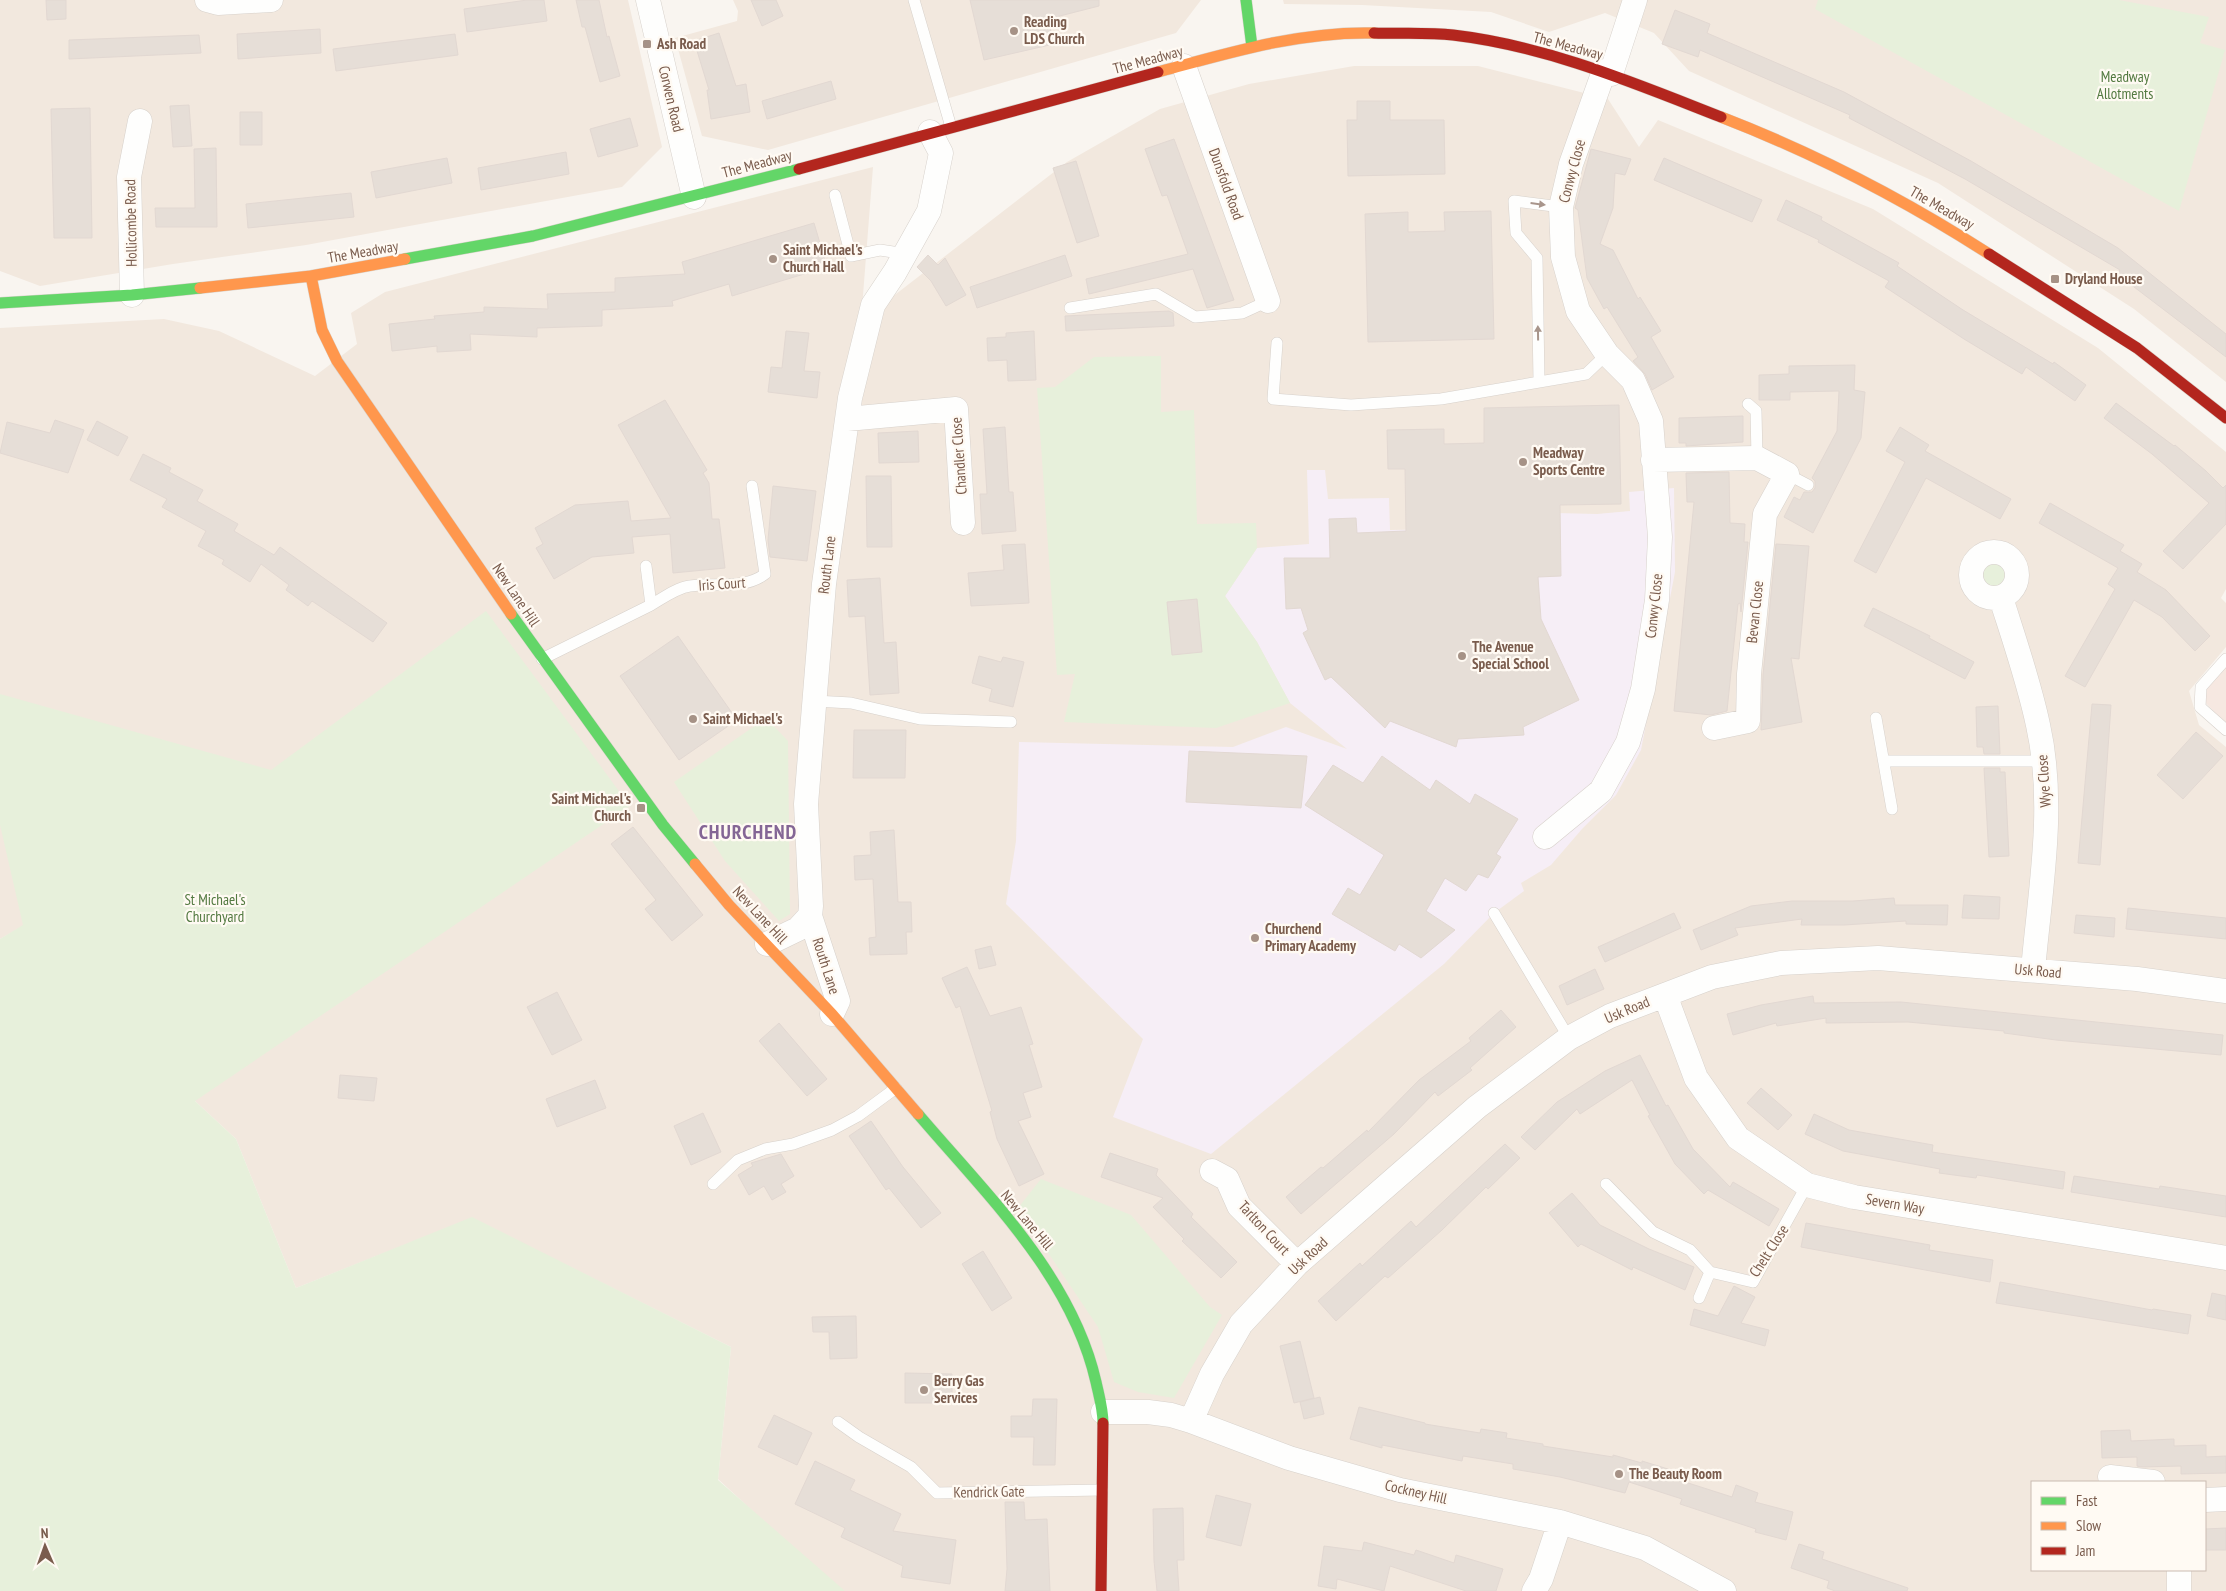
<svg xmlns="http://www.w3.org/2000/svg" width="2226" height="1591" font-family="'PT Sans Narrow',sans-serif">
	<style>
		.residential { fill: #f2e8de; fill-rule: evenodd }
		.commercial { fill: #f6e8e1 }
		.education { fill: #f6eef6 }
		.green { fill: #e7f0db }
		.building { fill: #e6ded7; stroke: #e2d8d2 }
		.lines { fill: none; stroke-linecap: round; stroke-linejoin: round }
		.lane-casing { stroke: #d7d1cb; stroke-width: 12 }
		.street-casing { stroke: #d7d1cb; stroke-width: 25 }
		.fast-casing { stroke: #d9d2cb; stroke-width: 12 }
		.slow-casing { stroke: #d9d2cb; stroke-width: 12 }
		.jam-casing { stroke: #d9d2cb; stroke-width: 12 }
		.lane { stroke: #fefefd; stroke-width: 11 }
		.street { stroke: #fefefd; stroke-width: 24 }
		.fast { stroke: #63d668; stroke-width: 11 }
		.slow { stroke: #ff974d; stroke-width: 11 }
		.jam { stroke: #b3261e; stroke-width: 11 }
		.oneway { fill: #a8958b }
		.poi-dot { fill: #a69286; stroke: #fffaf3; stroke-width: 2 }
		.labels { text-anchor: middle; stroke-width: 4.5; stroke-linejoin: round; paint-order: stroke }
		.poi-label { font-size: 15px; font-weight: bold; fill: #7a5c4d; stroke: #fffaf3; text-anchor: start }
		.street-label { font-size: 15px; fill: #7a5c4d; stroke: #fffaf3 }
		.park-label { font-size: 15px; fill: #537a41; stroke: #fffaf3 }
		.district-label { font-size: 20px; font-weight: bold; letter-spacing: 1px; fill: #846695; stroke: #fffaf3 }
	</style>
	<rect width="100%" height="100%" fill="#f9f5f0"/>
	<path class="residential" d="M0,0H628L662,147L622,187L306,245L173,264L40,286L0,271Z
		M733,0H1201L1176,33L768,150L702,136L675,38L737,21L738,11Z
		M1283,0H2226V382L2134,309L1938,183L1689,71L1654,33L1605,13L1549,32L1491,12L1362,5L1284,4Z
		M1354,66H1478L1608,99L1639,147L1658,120L1873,209L2098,348L2226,452V589L2221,598L2226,603V647L2189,691L2199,725L2226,747V1591H839L718,1479L731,1347L472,1218L296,1288L236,1139L195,1101L23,926L0,939V328L164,319L219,331L315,376L357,344L351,313L385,292L873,167L861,321L1067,162L1160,109L1249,84ZM2032,1482H2205V1570H2032Z"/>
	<path class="commercial" d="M2226,658V724L2201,698Z"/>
	<path class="education" d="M1307,470H1325L1328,499L1389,498L1390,530L1505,528L1514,512L1597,514L1630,511L1629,492L1674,488L1675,572L1641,750L1616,795L1582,829L1551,865L1521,883L1524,891L1494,913L1444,964L1211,1154L1113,1117L1143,1039L1006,904L1016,841L1019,742L1233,747L1286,727L1347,749L1290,703L1257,642L1225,596L1257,548L1309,544Z"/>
	<path class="green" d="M1818,0H2119L2209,17L2200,43L2225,50L2179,211L1815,9Z
		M1161,356V412L1194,410L1197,524L1256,523L1257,548L1225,596L1257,642L1290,703L1216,728L1064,722L1075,674L1057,675L1037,388L1055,387L1094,357Z
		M1982 576a13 13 0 1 1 26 0a13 13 0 1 1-26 0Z
		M486,611L630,806L195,1101L236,1139L296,1288L472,1217L731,1347L718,1480L845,1591H0V939L23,925L0,825V694L271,770Z
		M766,718L788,741L790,914L779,921L725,861L674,782Z
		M1041,1179L1131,1215L1210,1307L1222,1315L1174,1398L1138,1392L1114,1382L1098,1327L1018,1208Z"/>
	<path class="building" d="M46,0H66V19L47,20Z
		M527,0H544L547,21L467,32L464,9Z
		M576,0H599L607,37L609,36L620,76L600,82L585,27H582Z
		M751,0H776L783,16L762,26Z
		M970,0H1099V6L1048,19L1054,44L984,60Z
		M1675,10L1710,24L1707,33L1844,92L1971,161L2118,248L2226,334V357L2117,274L2120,270L1965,179L1849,118L1850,115L1700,50L1698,57L1662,44Z
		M320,29L321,53L238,59L237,34Z
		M719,33L736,86L746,84L750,112L711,119L707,90H709L694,41Z
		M455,34L458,55L336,71L333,49Z
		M199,35L201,53L69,59V40Z
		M831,81L836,99L767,119L762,101Z
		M1357,101H1390V120H1444L1445,174L1348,176L1347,120H1357Z
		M189,105L192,146L173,147L170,106Z
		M90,108L92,238H54L51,109Z
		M240,112H262V145H240Z
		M630,118L638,146L598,157L590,129Z
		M1174,139L1234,300L1207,308L1193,269L1089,294L1086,279L1188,254L1167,195L1162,196L1145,149Z
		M216,148L217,227H156L155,208H195L194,149Z
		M1591,149L1631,159L1625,175L1615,173L1613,208L1600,244L1613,250L1638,299L1640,297L1661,331L1651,337L1674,377L1652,390L1645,374L1633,361L1638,357L1607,307L1604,309L1587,278L1578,210L1575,208Z
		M566,152L569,174L481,190L478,168Z
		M447,158L452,183L376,198L371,172Z
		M1664,158L1762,200L1752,222L1654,180Z
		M1076,161L1099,236L1077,243L1053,168Z
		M351,193L354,217L248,228L246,204Z
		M1786,200L1822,217L1821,220L1899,263L1897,266L1963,310L2053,364L2054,362L2086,385L2075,401L2026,367L2022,374L1964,339L1885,287L1889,281L1818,242L1819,240L1777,220Z
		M1491,211L1494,339L1368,342L1365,214L1408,212V232L1445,231L1444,212Z
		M814,223L827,267L732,296L729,284L672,301L673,306L602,310V326L537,328V337L470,334L471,350L437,352V346L392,351L389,324L435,319L434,316L484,312V307L548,309L547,294L615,292V278L685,274L682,262Z
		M928,255L938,265L945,258L966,295L946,306L931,281L917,267Z
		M1065,255L1072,276L977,308L970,287Z
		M1169,311L1173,313L1174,326L1066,331L1065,316Z
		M786,331L809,333L804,371L820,372L817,398L768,392L771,367L782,368Z
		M1034,331L1036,380L1008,381L1007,360L988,361L987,338L1006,337V333Z
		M1855,365L1854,390L1865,392L1861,438L1813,533L1784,517L1794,497L1800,500L1804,492H1812L1815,488V481L1812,478L1837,431L1839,391L1790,392V400H1759V375L1789,374V366Z
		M665,400L707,470L703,473L709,483L712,519H719L725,568L673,573L670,534L632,537L634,553L592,557L554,579L536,548L543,544L535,528L575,505L628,501L631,521L671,518L618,425Z
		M2116,403L2174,446L2175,445L2206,471L2223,488L2226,485V524L2183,569L2163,551L2209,503L2152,454L2104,418Z
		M1619,405L1621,504L1560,505L1561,576L1538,577L1541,619L1579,700L1523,727L1524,735L1458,739L1456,747L1390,721L1385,728L1331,677L1325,680L1303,633L1308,630L1301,608L1286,609L1284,558H1330L1329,519L1356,518L1357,533L1406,531L1405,469H1388L1387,430L1444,429V444L1484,443V408Z
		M1743,416V442L1686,446V443H1679V418Z
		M55,420L84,430L68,473L0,453L7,422L50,433Z
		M97,421L128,437L118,456L87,440Z
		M1005,427L1009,492H1013L1016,531L982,534L980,494H987L983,429Z
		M1900,427L1929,445L1925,451L2011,499L2000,519L1926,478L1876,573L1854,561L1905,462L1886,451Z
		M918,431L919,462L879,463L878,433Z
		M143,454L171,468L169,472L203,490L197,501L238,524L234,531L274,555L280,547L387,623L373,642L312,601L308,606L286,590L289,585L261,564L250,582L222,564L224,560L198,546L206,531L162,507L167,499L130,480Z
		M1729,472L1730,523L1745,524L1744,542H1748L1741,612L1740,603L1738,604L1727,711L1711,715L1674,711L1694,502H1687L1686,473Z
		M866,476H891L892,547H867Z
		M773,486L816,491L807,561L770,557L768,540Z
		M2050,503L2124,545L2120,551L2142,564L2137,572L2166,590L2210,636L2195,651L2162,617L2134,600L2085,687L2065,676L2115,589L2108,584L2118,568L2039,523Z
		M1025,544L1029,603L971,606L968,573L1004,570L1002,545Z
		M1776,544L1809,546L1799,659L1791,658L1802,722L1761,730L1763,675Z
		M880,578L884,643L896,642L899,693L870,695L865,616L849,617L847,580Z
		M1197,599L1202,652L1172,655L1167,602Z
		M1873,608L1930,636L1929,638L1974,662L1965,679L1864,626Z
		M678,636L737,720L679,760L620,676Z
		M979,656L1001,662L1003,657L1024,662L1013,707L989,701L992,689L972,683Z
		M2092,704L2111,705L2100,865L2078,863Z
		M1998,706L2000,754H1984L1983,747H1977L1976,707Z
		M854,730H906L905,778H853Z
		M2196,732L2223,756L2183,799L2157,775Z
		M1189,751L1307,756L1301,808L1186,802Z
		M1382,756L1430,790L1436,780L1470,804L1475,794L1518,819L1496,854L1501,857L1488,878L1478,874L1466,891L1445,878L1426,911L1455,930L1421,958L1399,944L1395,951L1332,914L1348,888L1360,895L1384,855L1305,805L1333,765L1363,783Z
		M1984,768H2000V772H2005L2009,856L1989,857Z
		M633,827L703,915L672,941L645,909L656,900L611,844Z
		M894,830L898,902H911L912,932H906L907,954L870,955L869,938L876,937L873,879L855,880L854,856L871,855L870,832Z
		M1964,895L2000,897L1999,919L1962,918Z
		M1894,898L1895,905H1948L1947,925L1906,924V921L1844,925H1801L1802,919L1735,928L1738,935L1701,950L1693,930L1751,906L1792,901H1853Z
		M2128,908L2226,918V939L2126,929Z
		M1674,913L1681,928L1605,962L1598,947Z
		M2076,915L2115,918L2114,937L2074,933Z
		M991,946L996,965L979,969L975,950Z
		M967,967L990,1016L1021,1007L1033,1044L1029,1045L1042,1087L1023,1093L1031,1117L1018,1121L1044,1174L1019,1186L997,1139L990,1112L992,1111L960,1006L956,1008L942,978Z
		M1595,969L1604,989L1567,1005L1559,986Z
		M557,992L582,1040L552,1055L527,1007Z
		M1813,996L1814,1003L1901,1002L2223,1035L2221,1055L2056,1040L2004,1033V1031L1908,1022L1826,1023V1018L1777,1026L1776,1023L1733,1035L1727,1014L1761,1005Z
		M1501,1010L1516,1027L1470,1068L1472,1070L1438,1096L1435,1092L1394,1134L1301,1214L1286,1197L1321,1167L1323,1168L1367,1130L1368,1132L1419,1080L1471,1041L1469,1038Z
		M779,1023L827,1079L807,1096L759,1041Z
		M1640,1055L1666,1106L1668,1105L1693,1149L1730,1187L1733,1182L1779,1209L1769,1226L1708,1190L1704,1194L1675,1164L1648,1116L1650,1115L1632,1080L1580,1114L1577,1109L1535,1150L1521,1137L1557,1102L1605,1071Z
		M340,1075L377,1078L374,1101L338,1098Z
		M595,1080L606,1108L557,1127L546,1099Z
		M1761,1088L1792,1115L1778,1130L1747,1103Z
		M703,1113L721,1152L691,1165L674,1126Z
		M1814,1114L1849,1130L1933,1145L1932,1152L2065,1172L2063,1189L1977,1175L1976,1178L1939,1173L1940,1169L1843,1151L1805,1134Z
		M871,1121L903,1167L941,1213L921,1228L889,1188L886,1190L849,1136Z
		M1505,1144L1520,1158L1488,1189L1486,1187L1442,1230L1388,1278L1385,1276L1336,1321L1318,1301L1360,1263L1362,1266L1411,1221L1416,1227Z
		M1110,1153L1158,1169L1156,1175L1193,1214L1191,1217L1237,1262L1221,1278L1182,1241L1184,1239L1153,1207L1163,1198L1101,1177Z
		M781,1154L794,1176L781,1184L786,1192L772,1200L764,1186L749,1195L738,1175L753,1166L751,1163Z
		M2074,1176L2159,1189L2160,1186L2226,1196V1217L2071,1192Z
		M1572,1193L1600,1225L1649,1249L1694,1267L1685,1290L1633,1267L1632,1270L1581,1244L1578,1247L1549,1213Z
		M1806,1223L1930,1245L1929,1250L1993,1260L1990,1282L1801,1247Z
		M983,1251L1012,1298L992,1311L962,1264Z
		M2000,1282L2152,1310L2153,1309L2191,1315L2188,1334L1996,1303Z
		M1734,1286L1755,1297L1741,1323L1769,1330L1765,1346L1690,1325L1694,1309L1718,1316Z
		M2212,1293L2226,1296V1320L2207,1316Z
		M856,1316L857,1358L830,1359L829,1332H813L812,1317Z
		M1300,1341L1314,1398L1294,1403L1280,1346Z
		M905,1373L952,1374V1403H905Z
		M1320,1397L1324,1414L1304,1419L1300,1402Z
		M1033,1399H1057L1055,1465H1033L1034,1437H1011V1416H1032Z
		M1359,1407L1425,1423V1424L1480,1433L1481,1429L1507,1433L1506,1438L1543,1444V1446L1613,1457V1455L1642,1463V1461L1684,1474L1682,1481L1732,1497L1736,1485L1758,1493L1755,1502L1793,1512L1786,1540L1755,1532L1756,1529L1680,1504L1682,1499L1629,1482L1625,1493L1560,1477L1513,1469V1464L1463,1456L1462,1461L1382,1445V1448L1350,1439Z
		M774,1415L812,1433L797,1465L758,1447Z
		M2130,1430L2131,1441L2174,1439V1446L2206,1445V1457L2226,1456V1473L2181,1474V1466L2141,1467L2137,1466V1457L2102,1458L2101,1431Z
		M815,1461L855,1480L850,1490L901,1514L893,1531L956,1540L950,1584L901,1577L903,1566L841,1537L845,1528L795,1504Z
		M1216,1495L1251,1504L1241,1546L1206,1537Z
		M1005,1502H1024L1025,1520L1047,1519L1050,1591H1005L1007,1569Z
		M1183,1508L1184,1560H1177L1179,1591H1157L1154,1561L1153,1509Z
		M2226,1528V1550H2205V1529Z
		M1364,1542L1414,1555L1416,1550L1454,1563L1456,1555L1503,1569L1496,1591H1466L1390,1566L1384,1591L1337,1579L1336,1589L1318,1586L1324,1546L1362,1551Z
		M1799,1544L1824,1552L1822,1559L1908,1588L1907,1591H1835L1827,1588L1829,1581L1791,1568Z"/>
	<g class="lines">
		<defs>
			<path id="lane" d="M914,0L951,127
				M835,195L851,256L880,250L906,254
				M1070,308L1156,294L1195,317L1242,313L1268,301
				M1277,343L1273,399L1351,405L1441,399L1586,374L1607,354
				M1539,381L1537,258L1516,233L1514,201L1561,207
				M1748,404L1756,411L1757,458
				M1787,474L1808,485
				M651,605C663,598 676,588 690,586C715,582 744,590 765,574L752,486
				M542,659L651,605L646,566
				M2226,659L2201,687L2200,707L2226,730
				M815,701L851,703L920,719L1011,722
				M1876,718L1892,809
				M1884,761H2043
				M1494,913L1569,1038
				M713,1184L738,1160L765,1149L793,1144L832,1130L858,1116L896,1088
				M1606,1184L1653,1232L1690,1250L1710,1272L1753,1282L1807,1185
				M1699,1298L1710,1272
				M838,1422L859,1437L911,1467L937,1493L1102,1490"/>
			<path id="street" d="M207,0L218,3L271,0
				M648,0L694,197
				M1184,66L1268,301
				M1611,74L1635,0
				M132,295L129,177L140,121
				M847,419L956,409L963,523
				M1653,460L1757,458L1787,474L1765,514L1749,674L1748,721L1714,728
				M1971 575a23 23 0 1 1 46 0a23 23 0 1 1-46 0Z
				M2001,598C2014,639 2029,682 2038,725C2056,805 2040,890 2033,970
				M1545,837L1601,791L1628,742L1643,689L1657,600L1660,537L1651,421L1633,380L1607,354L1578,311L1563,257L1561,207L1571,164L1604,71
				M767,944L798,929L810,916
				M1665,995L1696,1078L1738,1138L1807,1185L1854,1197L2226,1258
				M832,1014L838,1001L810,916L811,906L806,804L824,584L850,398L873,305L895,272L929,211L941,153L930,132
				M1212,1171L1227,1179L1239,1206L1297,1264
				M1103,1412H1148L1171,1415L1191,1421L1289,1458L1400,1490L1560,1522L1645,1548L1724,1591
				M1191,1421L1212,1374L1241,1324L1297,1264L1477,1107L1569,1038L1610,1016L1712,977L1781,963L1878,958L2137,979L2226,991
				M2110,1477L2153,1482
				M2205,1500L2226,1499
				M1534,1591L1541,1579L1560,1522
				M2179,1591V1570"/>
			<path id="fast" d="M1246,0L1252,47
				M405,259L533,236L799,169
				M0,303L132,295L200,288
				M511,614L663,825L695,864
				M918,1114C986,1194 1072,1276 1096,1382C1099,1396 1103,1409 1103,1423"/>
			<path id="slow" d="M1158,72C1228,53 1300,31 1374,33
				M1721,117C1814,153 1905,200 1989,254
				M311,276L322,330L337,361L511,614
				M200,288L311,276L405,259
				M695,864L729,905L832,1014L918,1114"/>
			<path id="jam" d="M1374,33C1400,34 1427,32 1453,35C1547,46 1634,83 1721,117
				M799,169L1158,72
				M1989,254L2137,348L2226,418
				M1101,1591L1103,1423"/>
		</defs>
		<use href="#lane" class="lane-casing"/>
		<use href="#street" class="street-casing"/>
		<use href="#fast" class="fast-casing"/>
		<use href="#slow" class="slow-casing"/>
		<use href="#jam" class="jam-casing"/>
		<use href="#lane" class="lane"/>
		<use href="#street" class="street"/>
		<use href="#fast" class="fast"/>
		<use href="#slow" class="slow"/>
		<use href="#jam" class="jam"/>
	</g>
	<defs><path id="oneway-solid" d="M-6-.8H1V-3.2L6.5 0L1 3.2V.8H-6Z" transform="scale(1.25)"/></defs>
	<g class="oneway">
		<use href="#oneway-solid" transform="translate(1538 204) rotate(7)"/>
		<use href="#oneway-solid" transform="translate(1538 333) rotate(-91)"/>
	</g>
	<g class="poi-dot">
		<circle cx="1014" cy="31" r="5"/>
		<rect x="642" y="39" width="10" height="10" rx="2.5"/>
		<circle cx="773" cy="259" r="5"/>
		<rect x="2050" y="274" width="10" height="10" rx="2.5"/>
		<circle cx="1523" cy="462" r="5"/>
		<circle cx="1462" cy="656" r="5"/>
		<circle cx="693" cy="719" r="5"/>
		<rect x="636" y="803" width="10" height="10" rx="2.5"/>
		<circle cx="1255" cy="938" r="5"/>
		<circle cx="924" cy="1390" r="5"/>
		<circle cx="1619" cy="1474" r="5"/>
	</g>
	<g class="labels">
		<g class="poi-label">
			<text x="1024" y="27">Reading<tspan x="1024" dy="17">LDS Church</tspan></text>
			<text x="657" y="49">Ash Road</text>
			<text x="783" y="255">Saint Michael's<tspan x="783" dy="17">Church Hall</tspan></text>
			<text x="2065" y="284">Dryland House</text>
			<text x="1533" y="458">Meadway<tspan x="1533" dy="17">Sports Centre</tspan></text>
			<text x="1472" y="652">The Avenue<tspan x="1472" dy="17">Special School</tspan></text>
			<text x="703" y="724">Saint Michael's</text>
			<text x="631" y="804" text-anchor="end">Saint Michael's<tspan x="631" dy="17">Church</tspan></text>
			<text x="1265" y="934">Churchend<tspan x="1265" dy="17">Primary Academy</tspan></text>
			<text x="934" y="1386">Berry Gas<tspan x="934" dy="17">Services</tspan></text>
			<text x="1629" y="1479">The Beauty Room</text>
		</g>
		<g class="street-label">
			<text transform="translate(1568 46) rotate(15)" y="5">The Meadway</text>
			<text transform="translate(1148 60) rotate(-15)" y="5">The Meadway</text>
			<text transform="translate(671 99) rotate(77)" y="5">Corwen Road</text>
			<text transform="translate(757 164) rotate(-15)" y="5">The Meadway</text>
			<text transform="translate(1572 171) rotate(-75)" y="5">Conwy Close</text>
			<text transform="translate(1226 184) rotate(70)" y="5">Dunsfold Road</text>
			<text transform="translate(1942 208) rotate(30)" y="5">The Meadway</text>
			<text transform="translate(131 223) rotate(-91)" y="5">Hollicombe Road</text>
			<text transform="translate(363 252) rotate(-10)" y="5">The Meadway</text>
			<text transform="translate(959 456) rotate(-94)" y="5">Chandler Close</text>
			<text transform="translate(827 565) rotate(-83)" y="5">Routh Lane</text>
			<text transform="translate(722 584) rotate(-4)" y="5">Iris Court</text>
			<text transform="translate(516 595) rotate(56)" y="5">New Lane Hill</text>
			<text transform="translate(1654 606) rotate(-84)" y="5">Conwy Close</text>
			<text transform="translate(1755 612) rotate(-84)" y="5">Bevan Close</text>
			<text transform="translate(2044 781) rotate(-94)" y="5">Wye Close</text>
			<text transform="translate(760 915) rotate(47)" y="5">New Lane Hill</text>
			<text transform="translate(826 966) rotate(72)" y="5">Routh Lane</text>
			<text transform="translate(2038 971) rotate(5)" y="5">Usk Road</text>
			<text transform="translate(1627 1010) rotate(-23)" y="5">Usk Road</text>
			<text transform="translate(1895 1204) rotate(10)" y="5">Severn Way</text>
			<text transform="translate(1027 1220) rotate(50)" y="5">New Lane Hill</text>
			<text transform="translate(1264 1228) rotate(47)" y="5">Tarlton Court</text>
			<text transform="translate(1769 1251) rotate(-57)" y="5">Chelt Close</text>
			<text transform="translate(1308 1256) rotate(-43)" y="5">Usk Road</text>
			<text transform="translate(989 1492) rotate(-1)" y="5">Kendrick Gate</text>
			<text transform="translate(1416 1492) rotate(13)" y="5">Cockney Hill</text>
		</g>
		<g class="park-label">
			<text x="2125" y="82">Meadway<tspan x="2125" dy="17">Allotments</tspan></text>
			<text x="215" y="905">St Michael's<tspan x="215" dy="17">Churchyard</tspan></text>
		</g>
		<g class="district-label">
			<text x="748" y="839">CHURCHEND</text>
		</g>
	</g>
	<rect x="2031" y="1481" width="175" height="90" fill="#fffaf3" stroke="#cabbb1"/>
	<rect x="2041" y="1497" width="25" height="8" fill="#63d668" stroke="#cabbb1"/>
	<text x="2076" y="1506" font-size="15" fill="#7a5c4d">Fast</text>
	<rect x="2041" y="1522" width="25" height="8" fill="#ff974d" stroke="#cabbb1"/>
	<text x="2076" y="1531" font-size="15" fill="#7a5c4d">Slow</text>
	<rect x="2041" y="1547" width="25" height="8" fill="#b3261e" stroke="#cabbb1"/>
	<text x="2076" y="1556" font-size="15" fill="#7a5c4d">Jam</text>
	<g transform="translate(45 1546) rotate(358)" stroke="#fffaf3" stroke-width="4" paint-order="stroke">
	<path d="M0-4L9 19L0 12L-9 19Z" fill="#7a5c4d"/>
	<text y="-8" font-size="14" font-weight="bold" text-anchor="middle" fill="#7a5c4d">N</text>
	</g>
</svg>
